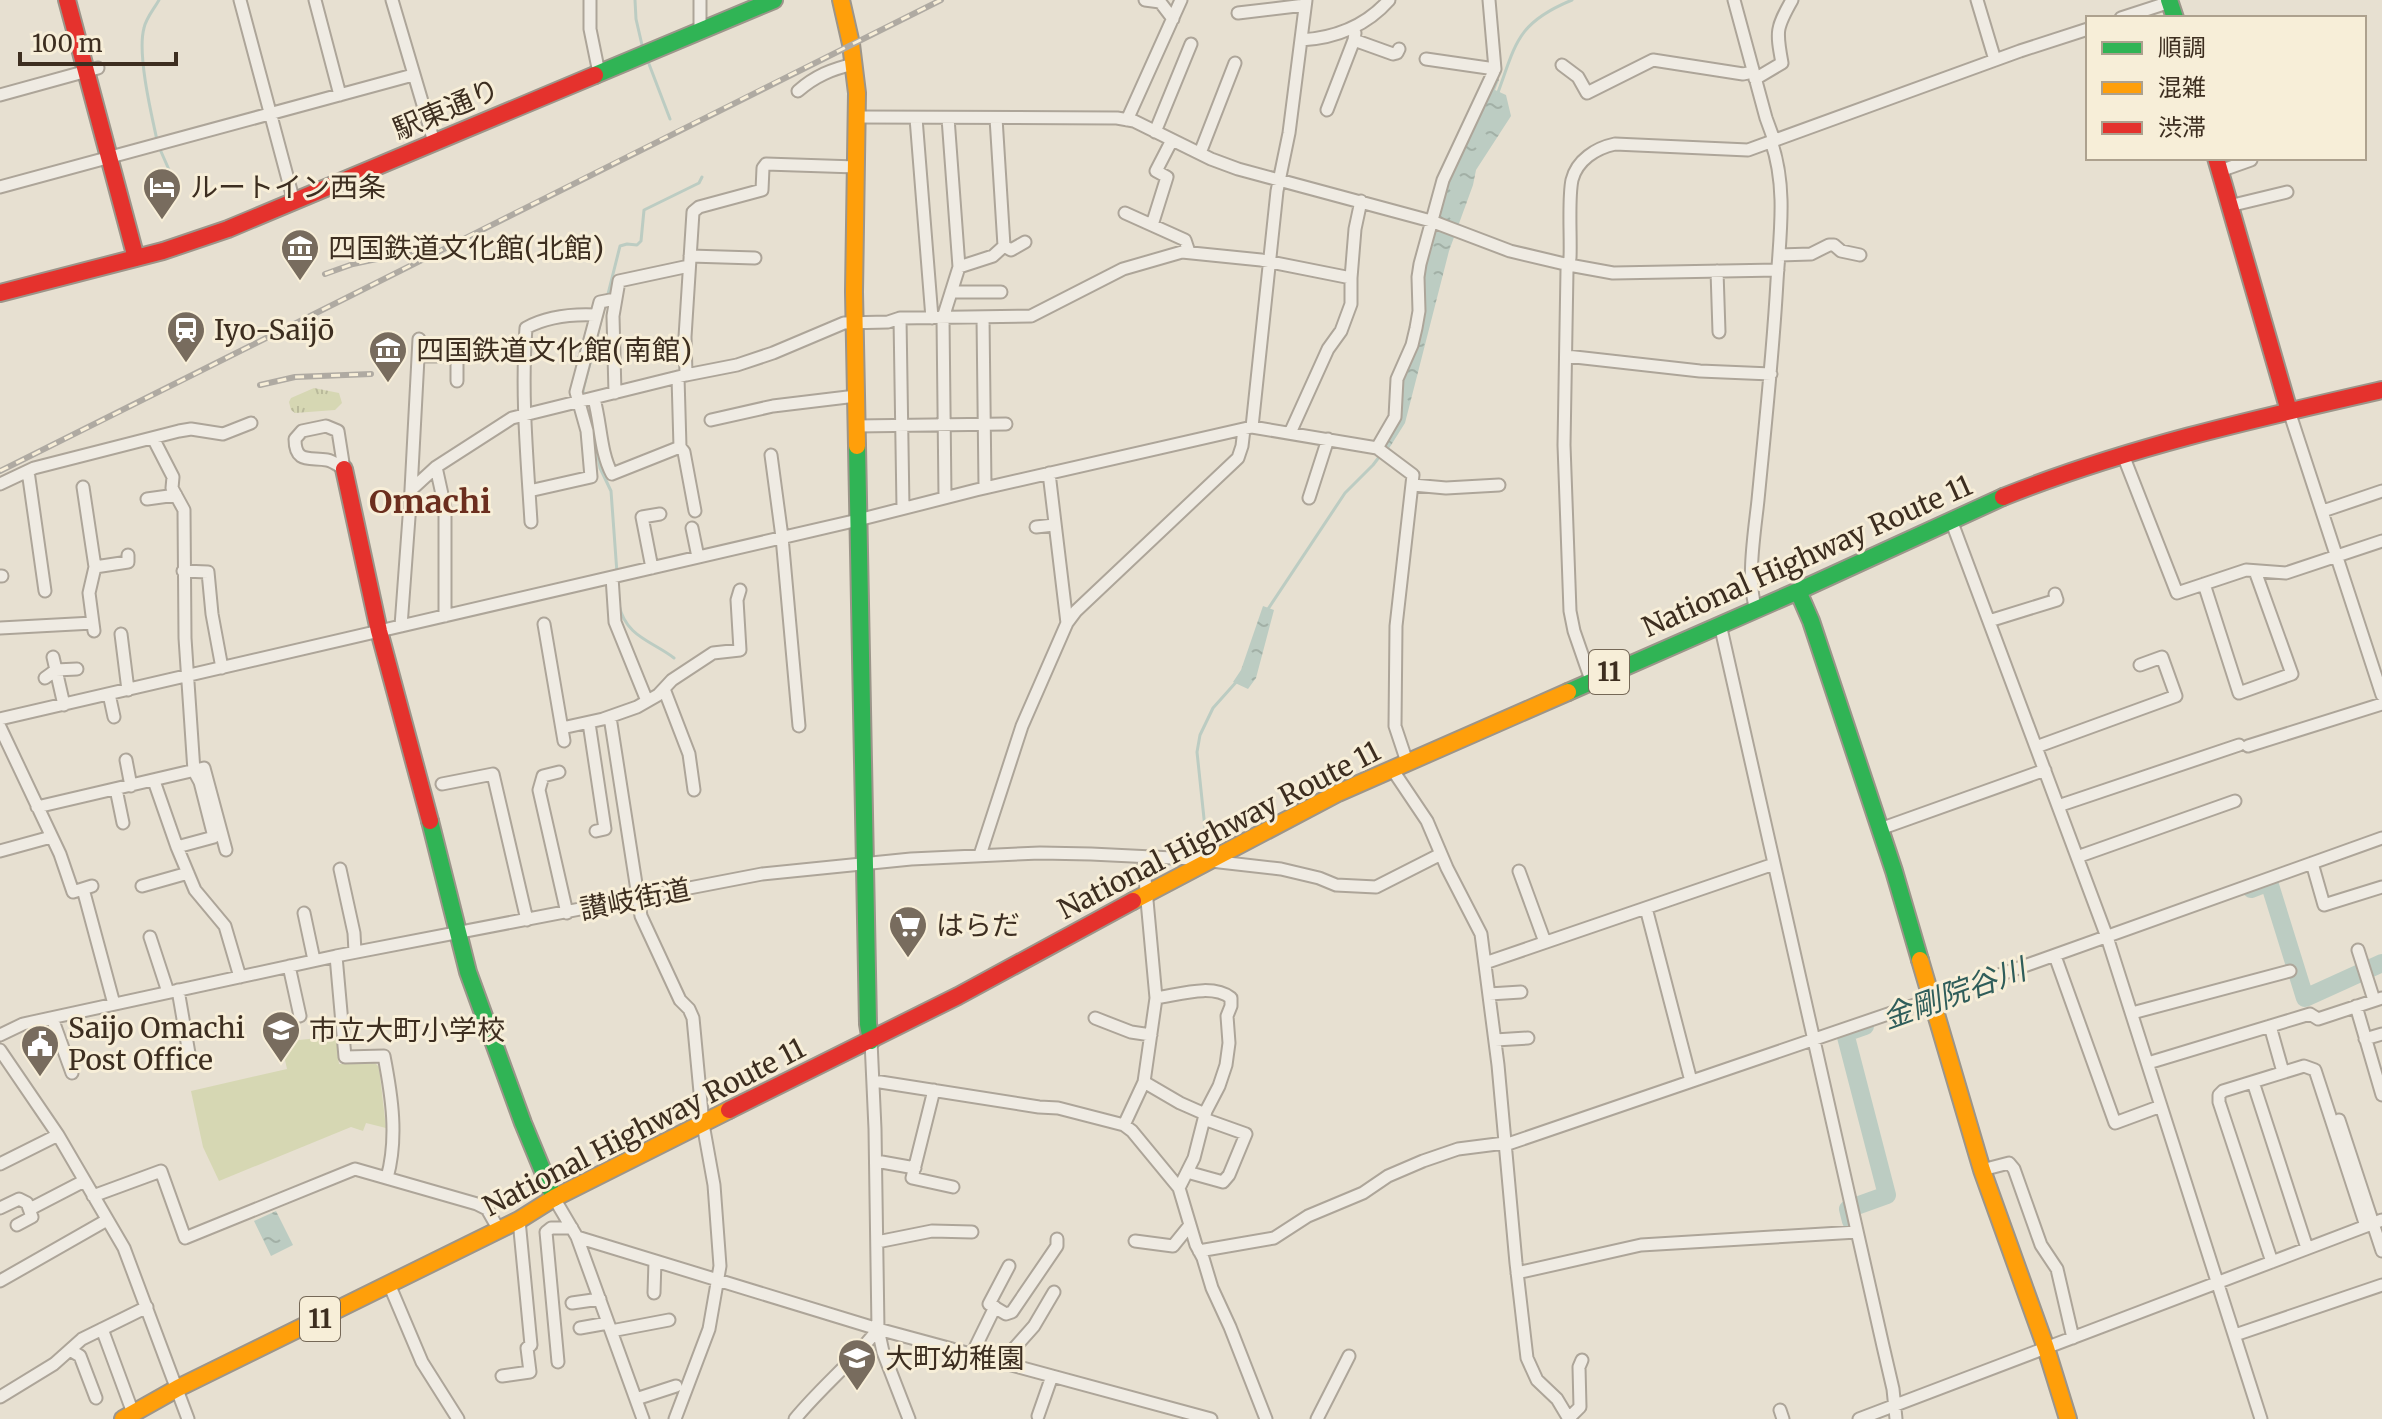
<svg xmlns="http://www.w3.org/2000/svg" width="2382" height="1419" font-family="Merriweather,'Noto Sans JP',serif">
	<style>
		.grass { fill: url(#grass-tufts) }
		.green { fill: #d6d7b3 }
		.water { fill: url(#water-ripples) }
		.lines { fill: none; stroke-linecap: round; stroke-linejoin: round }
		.stream { stroke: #bcccc2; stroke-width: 3 }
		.river { stroke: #bcccc2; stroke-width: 18 }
		.street-casing { stroke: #ada599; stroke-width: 15 }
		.fast-casing { stroke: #9c958a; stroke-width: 20 }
		.slow-casing { stroke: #9c958a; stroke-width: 20 }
		.jam-casing { stroke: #9c958a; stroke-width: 20 }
		.street { stroke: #efebe3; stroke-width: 11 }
		.fast { stroke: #30b455; stroke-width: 16 }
		.slow { stroke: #ff9f0a; stroke-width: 16 }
		.jam { stroke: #e5322d; stroke-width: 16 }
		.rail-casing { stroke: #afaaa2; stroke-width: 6 }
		.rail { stroke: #f7eed8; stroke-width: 3; stroke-dasharray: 9; stroke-linecap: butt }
		.labels { text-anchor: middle; stroke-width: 6; stroke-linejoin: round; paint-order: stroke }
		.shield { fill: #f7eed8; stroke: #756857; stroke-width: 2 }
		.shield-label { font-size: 26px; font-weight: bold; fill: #3d2e20 }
		.street-label { font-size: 28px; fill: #3d2e20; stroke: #f7eed8 }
		.poi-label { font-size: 28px; fill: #3d2e20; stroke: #f7eed8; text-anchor: start }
		.water-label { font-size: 30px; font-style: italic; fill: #2f5d5a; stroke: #f7eed8 }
		.quarter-label { font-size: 32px; font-weight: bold; fill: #6b2e1e; stroke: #f7eed8 }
	</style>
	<defs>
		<pattern id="grass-tufts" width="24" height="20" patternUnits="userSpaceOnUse" patternTransform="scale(2)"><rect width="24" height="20" fill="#d6d7b3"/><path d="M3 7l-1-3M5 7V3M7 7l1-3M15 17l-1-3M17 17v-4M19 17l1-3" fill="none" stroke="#b9b99a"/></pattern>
		<pattern id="water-ripples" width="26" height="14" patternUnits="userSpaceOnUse" patternTransform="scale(2)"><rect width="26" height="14" fill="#bcccc2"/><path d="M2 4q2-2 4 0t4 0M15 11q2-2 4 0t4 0" fill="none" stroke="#a2b0a6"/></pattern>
	</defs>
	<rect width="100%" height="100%" fill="#e7e0d1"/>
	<path class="grass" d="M314,388L339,393L342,403L335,410L295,413L291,410L289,402L291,398Z"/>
	<path class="green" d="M336,1036L339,1064L375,1063L379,1067L386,1128L366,1123L363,1131L351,1127L219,1181L203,1147L191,1091L287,1069L281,1042Z"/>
	<path class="water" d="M1497,76L1499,80L1495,90L1506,95L1511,116L1476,170L1473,185L1449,251L1405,423L1388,450L1386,446L1400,420L1402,376L1424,311L1423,272L1447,181Z
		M1263,606L1274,610L1256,678L1248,689L1233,682L1241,670Z
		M276,1211L293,1245L271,1256L254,1221Z"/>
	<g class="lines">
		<path class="stream" d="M635,0L636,19L642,45
			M649,64L670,119
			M1497,95C1516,44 1516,23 1572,0
			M157,140C151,113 137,53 144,28C146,18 154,9 159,0
			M159,147L177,188
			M607,298L620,246L627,244L637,245L641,241L644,210L699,183L702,177
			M584,398L583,390L605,305
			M588,413L594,432L600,468L611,491L617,573
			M619,605C626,637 652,641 674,658
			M1268,609L1345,493L1373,465L1389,444
			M1207,847L1197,752L1200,735L1213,708L1238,680"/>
		<path class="river" d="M2251,889L2269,882L2305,998L2382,963
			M1851,1221L1848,1209L1887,1195L1845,1033L1865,1026"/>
		<defs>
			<path id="street" d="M240,0L294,202
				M315,0L340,95
				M392,0L434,142
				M590,0V29L599,73
				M700,0V31
				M1145,0L1160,2L1173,19
				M1734,0L1766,118L1774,140
				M1977,0L1995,60
				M1238,13L1305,5
				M2121,18L2170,2
				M1301,40C1335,38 1366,26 1389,0
				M1354,40L1393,54L1397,53L1399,49
				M1426,59L1495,69
				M1562,65L1578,77L1587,93L1653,60L1743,74L1753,72
				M1755,79L1782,63C1776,31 1776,28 1792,0
				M798,91C815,76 832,69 854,64
				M0,95L98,68
				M1327,110L1354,40L1355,33L1352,28
				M857,117L1117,118L1134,121L1211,159L1238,169L1431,221L1510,251L1569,265L1613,273L1778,270
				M916,118L932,318
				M996,118L1004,246
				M1127,120L1181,0
				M1155,132L1191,44
				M1200,153L1235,63
				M2220,171L2251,160
				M0,187L413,75
				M2229,206L2287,192
				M1125,213L1185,240L1189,252
				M1152,225L1167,177L1156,171L1172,140
				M1779,255L1811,254L1829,245H1834L1841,251L1860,255
				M690,256L755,258
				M959,267L993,256L1004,246L1011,250L1025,242
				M1717,271L1719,332
				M951,292H1001
				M983,317L985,487
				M900,318L903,508
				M419,356H473
				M457,356V381
				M1566,356L1700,371L1771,374
				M686,375L685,337L693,212L699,207L762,190L763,168L766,164L856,167
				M615,393L613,316L619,281L689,266
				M594,399C601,423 600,452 612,474L680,447L678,377
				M2289,411L2382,695
				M711,420L773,406L856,396
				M326,426L338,431L344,469C339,466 333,461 327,460C310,457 295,464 295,439L302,431Z
				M856,426L1006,424
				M1252,427L1277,191L1289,133L1306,0
				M1290,433L1328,349L1341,331L1351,304V278L1355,229L1361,201
				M153,438L173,477L172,488L184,510L185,638L194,771L200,782L214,837L177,847
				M680,447L684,452L695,511
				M1377,448L1395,417L1397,379L1412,345L1416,328L1419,311L1418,277L1420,264L1443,180L1495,69L1489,0
				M771,455L782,537L799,726
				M2123,455L2177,593L2246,570L2286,573L2382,541
				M436,467L445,508V616
				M28,471L45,591
				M1049,473L1067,623
				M0,484L34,468L179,431L191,429L223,434L251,423
				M1413,485L1446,488L1499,485
				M83,487L95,567L89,593L94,631
				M411,490L436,467L512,418L686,375L737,365L773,353L844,323L888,322L900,318L1031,316L1123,269L1182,252L1261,260L1351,278
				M529,491L591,477L587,431L576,392L600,302L615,299
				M945,497L943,318L959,267L948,118
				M1309,498L1328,439
				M147,499L176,495
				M2323,511L2382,491
				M1951,520L2107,937L2261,1419
				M531,522C527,457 521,393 526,328C546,317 572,314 595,315
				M1036,527L1054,525
				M692,528L698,557
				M95,567L128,562V555
				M652,568L642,517L660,514
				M183,571L208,572L212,614L222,668
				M0,576H2
				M612,577L615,622L647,701
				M2204,584L2239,693L2292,674L2255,571
				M1756,609C1746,582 1755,529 1758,500C1765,427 1773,354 1777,281C1780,234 1787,186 1771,141
				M1989,621L2057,600L2055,594
				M544,624L564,741
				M1720,624L1883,1346L1893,1389L1896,1419
				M401,626L411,490L419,339
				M0,628L93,623
				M121,634L128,690
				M53,657L64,705
				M45,678L56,670L77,669
				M1591,680L1574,631L1570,611L1564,445L1567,270L1570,258C1571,237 1568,199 1572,180C1577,160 1596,148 1615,144L1748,150L2020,51L2088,29
				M664,689L689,754L694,790
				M109,694L114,717
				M610,717L641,916L680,1000L689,1009L693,1018L703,1124L714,1185L720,1266L709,1329L675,1419
				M0,719L858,520L976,490L1252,427L1377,448L1413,475L1396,626L1395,726L1407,762
				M589,723L605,829L596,831
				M0,727L60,854L73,892L92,886
				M562,728L603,719L637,707L658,695L672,680L713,653L740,650L737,600L740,590
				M2248,746L2382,704
				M2036,747L2176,696L2162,657L2140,665
				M126,760L131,786
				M1392,769L1427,821L1447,868L1481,934L1498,1065L1516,1263L1527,1358L1537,1380L1557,1399L1569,1419
				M559,772L543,776L539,790L567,913
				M154,781L177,847L195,890L225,926L240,977
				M442,784L493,774L527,920
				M116,789L123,823
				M2058,806L2239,745
				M37,807L204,768L226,850
				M1880,829L2045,770
				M0,851L51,837
				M980,855L1022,726L1067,623L1076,611L1238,458L1242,446L1244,429
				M2077,857L2235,801
				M2312,863L2324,905L2382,887
				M340,869L354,933L355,952
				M1519,871L1545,942
				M142,886L188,873
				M83,889L114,1004
				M1646,908L1691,1081
				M304,913L314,960
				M150,937L168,992
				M2358,950L2374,1000
				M336,956L345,1057L384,1056C392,1097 398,1138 387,1178
				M2055,956L2115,1123L2161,1106
				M1485,963L1774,864
				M289,966L300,1016
				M178,990L191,1065
				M1489,994L1521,992
				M1156,998C1178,995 1212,983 1231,998V1006L1227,1016L1229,1043L1226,1065L1219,1086L1206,1111L1194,1158L1179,1188
				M2356,1006L2382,1095
				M2132,1013L2290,971
				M52,1018L72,1073
				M1095,1018L1131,1032L1151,1035
				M2270,1026L2283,1072
				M0,1035L23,1024L336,956L762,874L911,859L1040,853L1091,854L1193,859L1281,869L1319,878L1336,885L1376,887L1441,854
				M2365,1039L2382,1034
				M1495,1040L1528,1038
				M871,1041L875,1129L878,1329L883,1352L909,1419
				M0,1050L58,1135L124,1248L188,1419
				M2148,1063L2310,1014L2318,1019L2382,998
				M874,1081L1039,1107L1058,1108L1124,1125L1132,1131L1179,1188L1196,1245L1203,1258L1212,1288L1230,1327L1266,1419
				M1144,1082L1180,1103L1205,1114
				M2253,1082L2307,1248
				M934,1090L912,1178L953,1187
				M2339,1120L2382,1251
				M1124,1125L1144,1082L1156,998L1143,857
				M1505,1145L1932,999L2382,838
				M876,1161L915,1168
				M0,1164L58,1135
				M1982,1170L2009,1163L2014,1169L2041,1245L2057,1269L2073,1338
				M1187,1172L1223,1182L1229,1175L1246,1134L1204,1119
				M93,1196L161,1171L185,1238L355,1169L477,1204L487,1209L499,1230
				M554,1198L577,1237L643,1419
				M0,1208L19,1199L27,1203L32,1217L17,1225
				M30,1209L84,1181
				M577,1237L878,1329L1211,1419
				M1135,1241L1173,1246L1190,1225
				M877,1242L932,1231L972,1232
				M1199,1251L1274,1238L1308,1216L1363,1193L1388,1176L1423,1161L1458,1149L1505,1143
				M2272,1262L2219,1102V1095L2223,1091L2304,1066L2315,1070L2366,1226
				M1009,1266L989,1304L1006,1314L1012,1312L1057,1246V1239
				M1517,1273L1641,1245L1857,1232
				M0,1281L107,1220
				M389,1284L422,1362L458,1419
				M654,1293L655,1261
				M572,1303L600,1299
				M580,1328L608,1323
				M102,1329L133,1413
				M611,1331L669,1320
				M2235,1335L2382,1285
				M70,1350L80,1356L96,1398
				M972,1354L995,1307
				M558,1362L546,1232L551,1228H572
				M1002,1362L1034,1326L1054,1292
				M502,1376L530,1372L527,1348L531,1345L519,1220
				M0,1397L54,1364L82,1339L147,1307
				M636,1399L676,1386
				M1780,1410L1783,1419
				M1038,1416L1052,1376
				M1569,1418L1580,1407L1579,1367L1582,1360
				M795,1419C821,1387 853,1362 878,1329
				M1317,1419L1349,1356
				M1859,1419L2382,1220"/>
			<path id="fast" d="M2169,0L2175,18
				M595,75L774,0
				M857,446L868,1024L871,1041
				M1798,591L1811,621L1894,871L1920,960
				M1568,692L1798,591L2003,497
				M430,821L468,972L523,1123L554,1198"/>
			<path id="slow" d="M841,0L851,44L857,93L854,292L857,446
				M1133,901L1338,793L1568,692
				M1920,960L1982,1170L2046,1348L2068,1419
				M123,1419L178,1388L519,1220L554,1198L729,1110"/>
			<path id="jam" d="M67,0L136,258
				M2216,158L2289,411
				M0,293L163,251L228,229L595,75
				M344,469L379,631L430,821
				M2003,497C2125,448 2254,419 2382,390
				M729,1110L958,996L1133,901"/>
		</defs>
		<use href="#street" class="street-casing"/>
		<use href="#fast" class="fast-casing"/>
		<use href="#slow" class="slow-casing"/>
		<use href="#jam" class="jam-casing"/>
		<use href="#street" class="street"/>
		<use href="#fast" class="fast"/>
		<use href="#slow" class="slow"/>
		<use href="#jam" class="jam"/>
		<defs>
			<path id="rail" d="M325,274L353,264L433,247
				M260,385L295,377L371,374
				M0,471C314,315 626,156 941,0"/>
		</defs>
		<use href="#rail" class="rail-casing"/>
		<use href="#rail" class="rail"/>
	</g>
	<defs>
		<symbol id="hotel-pin" viewBox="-11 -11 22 30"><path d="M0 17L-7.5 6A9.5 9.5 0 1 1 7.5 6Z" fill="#786c5e" stroke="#f7eed8"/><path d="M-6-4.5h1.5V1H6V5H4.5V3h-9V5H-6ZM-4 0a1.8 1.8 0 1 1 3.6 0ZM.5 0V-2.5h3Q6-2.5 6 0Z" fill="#fff"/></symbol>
		<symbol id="museum-pin" viewBox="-11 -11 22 30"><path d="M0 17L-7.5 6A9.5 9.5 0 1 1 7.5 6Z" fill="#786c5e" stroke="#f7eed8"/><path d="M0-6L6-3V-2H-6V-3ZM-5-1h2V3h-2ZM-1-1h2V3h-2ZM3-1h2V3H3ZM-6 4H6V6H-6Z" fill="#fff"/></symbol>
		<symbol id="station-pin" viewBox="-11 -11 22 30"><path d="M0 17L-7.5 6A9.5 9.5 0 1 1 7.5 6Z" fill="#786c5e" stroke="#f7eed8"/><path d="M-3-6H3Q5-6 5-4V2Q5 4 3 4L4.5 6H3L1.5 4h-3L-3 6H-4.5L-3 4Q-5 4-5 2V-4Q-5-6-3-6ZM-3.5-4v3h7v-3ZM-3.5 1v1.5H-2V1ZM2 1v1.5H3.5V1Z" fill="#fff"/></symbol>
		<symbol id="supermarket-pin" viewBox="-11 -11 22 30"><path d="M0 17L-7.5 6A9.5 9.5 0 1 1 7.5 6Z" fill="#786c5e" stroke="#f7eed8"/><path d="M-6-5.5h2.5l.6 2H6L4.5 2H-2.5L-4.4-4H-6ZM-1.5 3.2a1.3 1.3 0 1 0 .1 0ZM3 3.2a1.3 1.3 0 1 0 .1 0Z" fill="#fff"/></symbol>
		<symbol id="school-pin" viewBox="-11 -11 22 30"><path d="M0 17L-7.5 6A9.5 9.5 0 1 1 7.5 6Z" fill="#786c5e" stroke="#f7eed8"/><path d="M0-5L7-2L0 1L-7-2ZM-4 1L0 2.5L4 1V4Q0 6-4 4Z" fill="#fff"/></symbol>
		<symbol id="civic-pin" viewBox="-11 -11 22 30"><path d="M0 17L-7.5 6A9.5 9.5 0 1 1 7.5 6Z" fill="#786c5e" stroke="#f7eed8"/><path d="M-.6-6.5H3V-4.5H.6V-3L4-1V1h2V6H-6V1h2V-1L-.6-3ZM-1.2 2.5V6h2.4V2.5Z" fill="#fff"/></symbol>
	</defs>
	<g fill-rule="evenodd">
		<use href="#hotel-pin" x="140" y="165" width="44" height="60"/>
		<use href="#museum-pin" x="278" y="226" width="44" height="60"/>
		<use href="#station-pin" x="164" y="308" width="44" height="60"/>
		<use href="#museum-pin" x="366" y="328" width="44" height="60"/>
		<use href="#supermarket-pin" x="886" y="903" width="44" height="60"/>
		<use href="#school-pin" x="259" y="1008" width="44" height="60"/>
		<use href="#civic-pin" x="18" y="1022" width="44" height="60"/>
		<use href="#school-pin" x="835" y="1336" width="44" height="60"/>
	</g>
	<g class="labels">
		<g class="shield">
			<rect x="1589" y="650" width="40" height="44" rx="6"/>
			<rect x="300" y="1297" width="40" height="44" rx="6"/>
		</g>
		<g class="shield-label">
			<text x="1609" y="681">11</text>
			<text x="320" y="1328">11</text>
		</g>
		<g class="street-label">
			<text transform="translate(446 109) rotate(-23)" y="10">駅東通り</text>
			<text transform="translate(1807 556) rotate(-24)" y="10">National Highway Route 11</text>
			<text transform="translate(1219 830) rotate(-27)" y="10">National Highway Route 11</text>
			<text transform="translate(635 899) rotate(-11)" y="10">讃岐街道</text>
			<text transform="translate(644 1127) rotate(-27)" y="10">National Highway Route 11</text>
		</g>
		<g class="poi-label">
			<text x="190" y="197">ルートイン西条</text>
			<text x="328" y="258">四国鉄道文化館(北館)</text>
			<text x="214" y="340">Iyo-Saijō</text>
			<text x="416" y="360">四国鉄道文化館(南館)</text>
			<text x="936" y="935">はらだ</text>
			<text x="68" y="1038">Saijo Omachi<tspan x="68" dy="32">Post Office</tspan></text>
			<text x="309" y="1040">市立大町小学校</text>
			<text x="885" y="1368">大町幼稚園</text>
		</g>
		<g class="water-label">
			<text transform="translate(1954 994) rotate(-20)" y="10">金剛院谷川</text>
		</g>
		<g class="quarter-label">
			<text x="430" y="513">Omachi</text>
		</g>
	</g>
	<rect x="2086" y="16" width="280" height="144" fill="#f7eed8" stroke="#ada18e" stroke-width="2"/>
	<rect x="2102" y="42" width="40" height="12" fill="#30b455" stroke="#ada18e" stroke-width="2"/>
	<text x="2158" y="56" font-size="24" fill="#3d2e20">順調</text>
	<rect x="2102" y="82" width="40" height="12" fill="#ff9f0a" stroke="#ada18e" stroke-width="2"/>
	<text x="2158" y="96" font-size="24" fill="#3d2e20">混雑</text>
	<rect x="2102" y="122" width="40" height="12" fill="#e5322d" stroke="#ada18e" stroke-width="2"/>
	<text x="2158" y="136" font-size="24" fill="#3d2e20">渋滞</text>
	<path d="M20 52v12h156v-12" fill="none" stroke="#3d2e20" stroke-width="4"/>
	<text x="32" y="52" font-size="24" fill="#3d2e20" stroke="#f7eed8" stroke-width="6" paint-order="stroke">100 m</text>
</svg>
